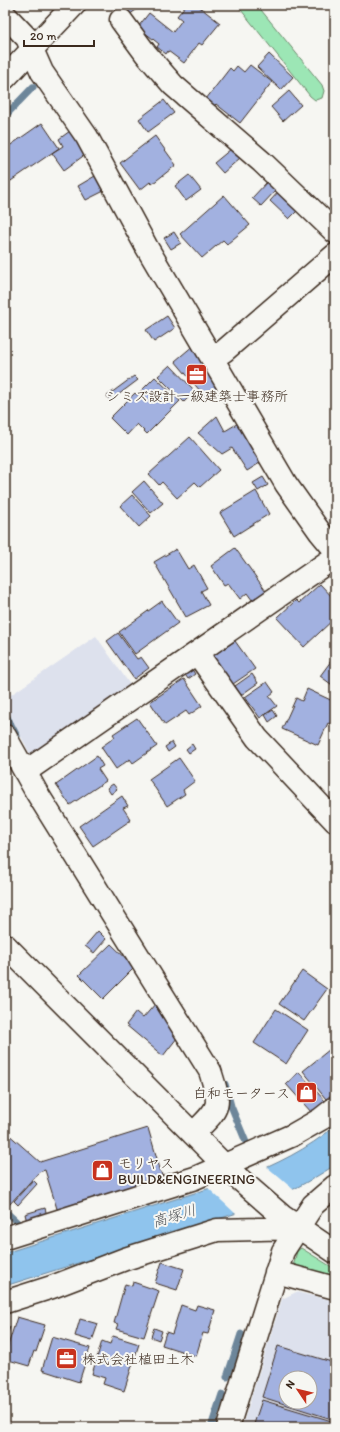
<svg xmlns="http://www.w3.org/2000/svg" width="340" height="1432" font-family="Itim,'Klee One',sans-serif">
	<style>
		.built { fill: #dde1ed; fill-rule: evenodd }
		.green { fill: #9ce6b5; stroke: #6c886a }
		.water { fill: #8fc4ed; stroke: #6d869a }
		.pier { fill: #f6f6f2 }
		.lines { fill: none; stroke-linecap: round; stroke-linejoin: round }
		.stream { stroke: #6d869a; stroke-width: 7 }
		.building { fill: #a2b1e0; stroke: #3b2a1e; fill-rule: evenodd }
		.minor-casing { stroke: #3b2a1e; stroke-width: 25 }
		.major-casing { stroke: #3b2a1e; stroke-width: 25 }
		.minor { stroke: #f6f6f2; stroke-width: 22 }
		.major { stroke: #f6f6f2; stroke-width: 22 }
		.labels { text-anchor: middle; stroke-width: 4; stroke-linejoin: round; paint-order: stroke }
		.poi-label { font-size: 14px; fill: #3b2a1e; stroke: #f6f6f2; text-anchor: start }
		.water-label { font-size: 15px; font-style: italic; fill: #54585c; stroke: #f6f6f2 }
	</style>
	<rect width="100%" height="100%" fill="#f6f6f2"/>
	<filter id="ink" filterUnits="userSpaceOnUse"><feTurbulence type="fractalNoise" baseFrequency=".025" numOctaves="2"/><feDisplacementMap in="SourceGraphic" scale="8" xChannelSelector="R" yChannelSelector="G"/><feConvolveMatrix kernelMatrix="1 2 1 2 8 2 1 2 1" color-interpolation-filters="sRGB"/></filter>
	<g filter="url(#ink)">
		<path class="built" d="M96,636L133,689L37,755L30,754L5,705V699Z
			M296,1292L335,1301V1427H242L282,1299ZM286,1378H310V1402H286Z"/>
		<path class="green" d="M237,5H257L322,85L324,91L322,98L315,100L310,96Z
			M301,1248L335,1269V1281L293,1267L297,1251Z"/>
		<path class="water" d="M335,1126V1165C309,1182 282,1196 253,1208L5,1286V1253L242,1178C275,1165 308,1149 335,1126Z"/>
		<path class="pier" d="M266,1166L295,1191L253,1210L237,1215L207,1187L242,1176Z"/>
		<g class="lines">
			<path class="stream" d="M5,116L33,87
				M5,713L17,736
				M225,1084L231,1106L248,1147
				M5,1211L20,1225
				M227,1377L241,1334
				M211,1427L222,1394"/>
		</g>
		<path class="building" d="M122,5H143L129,15Z
			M186,5H197L220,23L202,45L199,43L184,63L168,51L166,54L157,47L159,44L138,27L149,13L173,32L182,20L177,16Z
			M269,54L293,77L281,90L257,67Z
			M250,65L272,82L240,123L216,104L214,106L206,99L230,68L233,71L237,66L244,72Z
			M289,91L301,105L283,121L271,107Z
			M164,100L174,113L148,132L139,119Z
			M42,123L59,148L5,185V149Z
			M70,131L86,154L64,170L52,153L63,146L59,139Z
			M155,136L176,165L152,184L150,182L140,190L120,163Z
			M231,149L240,158L223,173L214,163Z
			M189,175L201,190L186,201L175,186Z
			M95,176L104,191L86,200L78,186Z
			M267,182L276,190L261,206L252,198Z
			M280,190L299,209L289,219L270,201Z
			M224,195L250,225L227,244L223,240L202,258L180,234Z
			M174,232L181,243L171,249L164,238Z
			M167,316L175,328L154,342L146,330Z
			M194,345L208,369L205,371L219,388L206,398L175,361Z
			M170,365L195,391L184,402L158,376Z
			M134,376L138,380L110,401L107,396Z
			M155,377L180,401L147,434L137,424L127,435L110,418L135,393L137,395Z
			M217,416L225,431L240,422L263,461L247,471L232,448L222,454L198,433Z
			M190,437L219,470L200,487L195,482L177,498L162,482L159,485L149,474Z
			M263,477L268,485L258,491L253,483Z
			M144,481L163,503L151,513L132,492Z
			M256,491L269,514L234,536L220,513Z
			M132,495L151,516L139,527L120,506Z
			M235,548L268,594L255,604L247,593L240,599L228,583L224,585L211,566Z
			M176,549L188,569L194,565L207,588L201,591L209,605L186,617L154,562Z
			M335,577V590L329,581Z
			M320,584L335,600V618L304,647L277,618L296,600L299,603Z
			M162,601L178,623L135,654L119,632Z
			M118,633L137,659L141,657L149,668L134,679L107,641Z
			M235,641L255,669L230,686L210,658Z
			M334,657L335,658V687L320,676Z
			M191,668L195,674L188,679L184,673Z
			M252,674L258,683L241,695L235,686Z
			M184,679L202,706L189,715L186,711L165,725L150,702Z
			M267,682L274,692L269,696L277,706L260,718L245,697Z
			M307,689L335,702V714L330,724L328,723L318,745L282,729L296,698L302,701Z
			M273,710L277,716L269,722L265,715Z
			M137,718L157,746L133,763L130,759L116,769L101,747L115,737L113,734Z
			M172,742L175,747L168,752L165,747Z
			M192,744L195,749L189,753L186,749Z
			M97,756L103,766L98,769L106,781L70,805L56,785Z
			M179,758L195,781L183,790L185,794L167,806L149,779Z
			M113,784L117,789L111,794L107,788Z
			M122,796L128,806L123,808L131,820L93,846L79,826Z
			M98,931L106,939L94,953L85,946Z
			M111,944L135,967L103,999L79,975Z
			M302,971L327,989L304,1021L279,1004Z
			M156,1003L177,1038L163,1056L126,1025L136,1012L143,1018Z
			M276,1009L308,1030L286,1064L254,1043Z
			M335,1045V1092L326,1099L303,1071Z
			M299,1072L325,1101L312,1113L286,1084Z
			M148,1128L163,1179L58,1212L45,1170L39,1172L9,1205L5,1201L6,1132L40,1162Z
			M33,1180L37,1184L18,1205L14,1201Z
			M45,1208L47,1216L27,1222L25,1214Z
			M162,1262L184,1269L177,1290L155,1283Z
			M133,1282L159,1291L144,1337L116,1329L118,1324L114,1323L125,1284L132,1286Z
			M181,1305L195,1310L197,1305L215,1310L208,1334L203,1333L196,1356L162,1345L166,1332L172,1334Z
			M17,1317L45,1325L36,1352L34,1351L29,1366L5,1359V1355Z
			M80,1319L98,1324L92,1341L75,1336Z
			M5,1325L10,1327L5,1343Z
			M154,1328L162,1331L159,1340L151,1337Z
			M113,1336L139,1344L124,1391L103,1384L105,1378L92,1374L102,1341L110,1344Z
			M52,1337L90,1348L79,1382L42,1370Z
			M278,1346L335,1363V1420L262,1397ZM286,1378H310V1402H286Z
			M262,1400L335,1422V1427H253Z"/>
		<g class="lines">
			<defs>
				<path id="minor" d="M5,15L27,38L42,72L87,137L146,246L286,484L320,532L335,550
					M121,20L146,54L173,85L262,162L335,232
					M213,358L224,351L335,255
					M197,653L257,738L335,821
					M5,736L37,793L210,1071C222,1108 220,1107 193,1134
					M25,772L335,557
					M5,945L229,1170L282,1216L335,1252
					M5,1238L195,1178L293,1135L321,1119L335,1108
					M276,1272L335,1288
					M5,1302L52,1287L125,1259L217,1230L298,1228
					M228,1427L283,1251L313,1205L335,1186"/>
				<path id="major" d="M5,78L74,5"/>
			</defs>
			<use href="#minor" class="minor-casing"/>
			<use href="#major" class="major-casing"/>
			<use href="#minor" class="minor"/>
			<use href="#major" class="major"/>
		</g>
	</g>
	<defs>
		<symbol id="office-square" viewBox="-11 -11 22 22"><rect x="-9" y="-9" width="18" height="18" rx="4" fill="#c8321e" stroke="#f6f6f2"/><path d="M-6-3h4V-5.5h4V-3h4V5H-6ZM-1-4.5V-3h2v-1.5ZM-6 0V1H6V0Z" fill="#fff"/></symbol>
		<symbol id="shop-square" viewBox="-11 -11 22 22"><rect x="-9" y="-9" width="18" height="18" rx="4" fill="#c8321e" stroke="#f6f6f2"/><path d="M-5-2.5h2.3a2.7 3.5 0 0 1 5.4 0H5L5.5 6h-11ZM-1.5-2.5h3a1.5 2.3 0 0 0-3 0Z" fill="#fff"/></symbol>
	</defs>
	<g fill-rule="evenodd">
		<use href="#office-square" x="184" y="362" width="25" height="25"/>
		<use href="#shop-square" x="294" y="1080" width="25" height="25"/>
		<use href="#shop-square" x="90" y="1158" width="25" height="25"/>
		<use href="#office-square" x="54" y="1346" width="25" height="25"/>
	</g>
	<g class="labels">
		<g class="poi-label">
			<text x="197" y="401" text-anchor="middle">シミズ設計一級建築士事務所</text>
			<text x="290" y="1098" text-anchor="end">白和モータース</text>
			<text x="118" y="1168">モリヤス<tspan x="118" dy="16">BUILD&amp;ENGINEERING</tspan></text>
			<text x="82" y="1364">株式会社植田土木</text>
		</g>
		<g class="water-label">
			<text transform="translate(174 1216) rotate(-17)" y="5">高塚川</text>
		</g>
	</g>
	<rect width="340" height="1432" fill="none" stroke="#f6f6f2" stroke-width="20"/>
	<rect x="10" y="10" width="320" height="1412" fill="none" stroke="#3b2a1e" stroke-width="1.5" filter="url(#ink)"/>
	<g transform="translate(298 1390) rotate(305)"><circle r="19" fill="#f6f6f2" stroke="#aba49d"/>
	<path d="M0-3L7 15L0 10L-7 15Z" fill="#c8321e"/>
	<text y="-6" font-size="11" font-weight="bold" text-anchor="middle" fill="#3b2a1e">N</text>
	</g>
	<path d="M24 40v6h70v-6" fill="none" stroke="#3b2a1e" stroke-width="2"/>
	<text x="30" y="40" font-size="12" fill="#3b2a1e" stroke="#f6f6f2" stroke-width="3" paint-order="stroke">20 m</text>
</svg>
